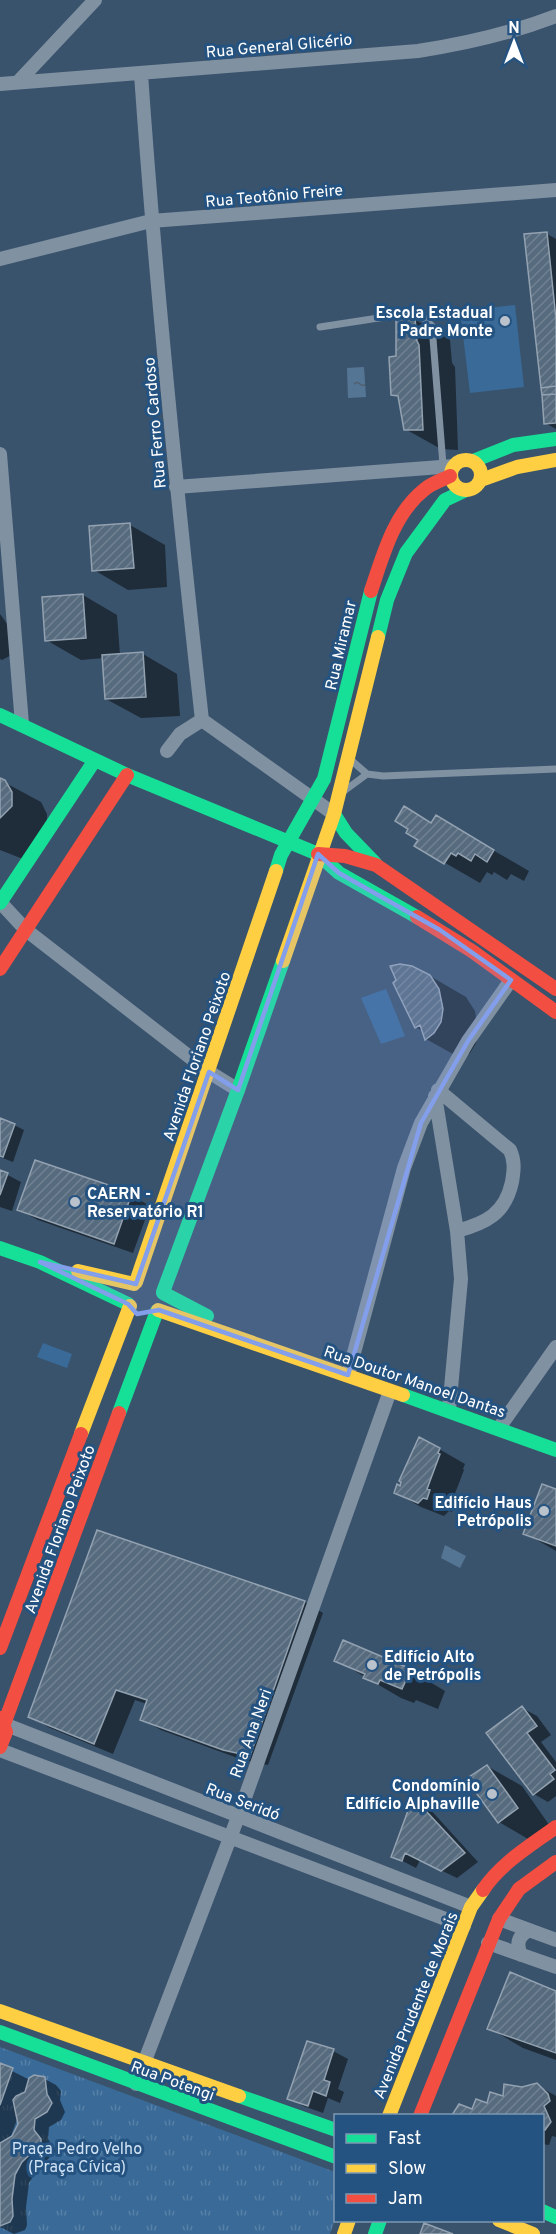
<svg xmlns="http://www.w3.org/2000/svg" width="556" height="2234" font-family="Overpass,sans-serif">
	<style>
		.park { fill: url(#park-tufts) }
		.pitch { fill: #396a98 }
		.water { fill: url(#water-ripples) }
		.shadow { fill: #0007; fill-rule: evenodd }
		.building { fill: url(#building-hatch); stroke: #93a2b1; stroke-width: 1.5 }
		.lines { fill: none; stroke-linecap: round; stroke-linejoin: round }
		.lane { stroke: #8091a2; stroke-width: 7 }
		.street { stroke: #8091a2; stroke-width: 14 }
		.fast { stroke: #16e098; stroke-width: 14 }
		.slow { stroke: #ffcf43; stroke-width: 14 }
		.jam { stroke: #f24e42; stroke-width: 14 }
		.marked { fill: #839eea; fill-opacity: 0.2; stroke: #839eea; stroke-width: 4.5; stroke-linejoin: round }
		.poi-dot { fill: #bac3cc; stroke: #255381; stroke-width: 2 }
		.labels { text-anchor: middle; stroke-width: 6; stroke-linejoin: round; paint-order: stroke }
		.street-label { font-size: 16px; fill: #fff; stroke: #255381 }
		.poi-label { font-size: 16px; font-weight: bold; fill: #fff; stroke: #255381; text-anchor: end }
		.park-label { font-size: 16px; fill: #d0e3f5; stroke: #255381 }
	</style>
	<defs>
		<pattern id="park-tufts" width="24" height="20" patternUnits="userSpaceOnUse" patternTransform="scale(1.5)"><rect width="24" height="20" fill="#396a98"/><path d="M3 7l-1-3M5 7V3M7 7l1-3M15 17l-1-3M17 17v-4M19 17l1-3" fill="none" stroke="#5780a7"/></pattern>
		<pattern id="water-ripples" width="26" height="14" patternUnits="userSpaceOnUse" patternTransform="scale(1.5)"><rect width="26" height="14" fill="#557595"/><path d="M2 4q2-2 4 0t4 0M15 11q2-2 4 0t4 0" fill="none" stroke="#505e6d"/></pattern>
		<pattern id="building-hatch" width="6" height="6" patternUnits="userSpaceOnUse" patternTransform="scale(1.5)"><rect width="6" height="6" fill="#576b7f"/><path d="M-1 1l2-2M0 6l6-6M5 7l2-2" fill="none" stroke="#708192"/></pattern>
	</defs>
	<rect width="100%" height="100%" fill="#3a536c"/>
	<path class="park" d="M0,2047L335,2172V2220L330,2234H0Z"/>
	<path class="pitch" d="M515,305L524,387L470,393L460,311Z
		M386,989L405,1036L381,1044L361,998Z
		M43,1343L72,1354L67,1368L37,1357Z"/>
	<path class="water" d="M364,367L366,397L348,398L347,368Z
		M445,1545L466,1556L460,1568L441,1558Z"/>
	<path class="shadow" d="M547,234L556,239V429L545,423Z
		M414,319L450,340L452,363L455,367L458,450L441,449L405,429L401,399L392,394Z
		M130,525L165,545L167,587L128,590L94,570Z
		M83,595L117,615L120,655L143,654L177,674L180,716L141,718L106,699L104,658L81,660L46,640Z
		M0,614L8,625L19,651L2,660L0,659Z
		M0,780L41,802L47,814V827L28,861L0,850Z
		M432,825L472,838L529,871L524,881L511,874L507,880L494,872L492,875L487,872L480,883L416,846Z
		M430,976L466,997L475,1011L478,1031L476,1043L470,1053L462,1059L426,1039L424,1032L416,1027L398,980Z
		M0,1124L14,1125L24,1130L13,1162L0,1157Z
		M0,1171L21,1182L12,1211L0,1207Z
		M131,1195L150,1206L133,1253L38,1220L19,1210Z
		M439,1449L465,1464L463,1469L464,1470L451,1504L455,1506L452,1512L449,1511L444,1516L421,1507L396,1493Z
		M556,1490V1551L525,1533Z
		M98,1532L305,1602L323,1613L268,1765L243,1760L161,1730L142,1719L147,1704L135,1700L113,1754L48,1727L30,1716Z
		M336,1660L410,1670L445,1691L438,1709L416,1700L414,1703L401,1698Z
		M522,1708L537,1716L551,1735L541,1742L556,1762V1796L548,1802L534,1794Z
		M487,1766L522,1786L552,1829L533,1842L499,1822Z
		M414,1799L428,1807L478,1862L457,1878L420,1860L416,1868L393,1856Z
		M556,1993V2060L523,2048L489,2028Z
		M333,2051L348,2059L338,2089L344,2092L340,2103L328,2098L323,2113L303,2106L289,2098Z
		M0,2065L30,2080L41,2077L56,2085L61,2091L60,2100L65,2112L61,2120L49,2127L48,2139L55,2149V2152L37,2170L29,2183L26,2207L27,2225L25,2230L14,2234L0,2227ZM18,2117L19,2124L13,2137L11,2136Z
		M537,2085L556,2096V2137L552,2136L549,2145L542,2144V2116L453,2115L472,2111L522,2088Z"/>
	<path class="building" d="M547,232L556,319V386L541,388L524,234Z
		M396,318H415L417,341L419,345L423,430H404L398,396L391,395L389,357L396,356Z
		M556,386V394L542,395L541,388Z
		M556,394V423L544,424L542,395Z
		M130,523L134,568L92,571L89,526Z
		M83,594L86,638L45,641L42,597Z
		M143,652L146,697L105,699L102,655Z
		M0,778L5,780L12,792V806L0,818Z
		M404,806L431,823L436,815L494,850L487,862L475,854L471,861L458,853L456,856L451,853L444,864L414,846L418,840L406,833L408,829L395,821Z
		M400,964L412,966L430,975L439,989L443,1009L441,1022L434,1033L425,1040L420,1025L415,1028L393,983L396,980L390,966Z
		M0,1118L15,1124L3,1157L0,1156Z
		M35,1160L132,1193L114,1244L17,1210Z
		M0,1170L8,1173L0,1195Z
		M419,1437L440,1448L438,1453L440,1454L427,1489L430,1490L427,1499L423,1498L418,1503L394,1493L397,1484L400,1486L401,1482L399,1481Z
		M542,1484L556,1489V1546L523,1534Z
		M97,1530L305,1601L250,1756L223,1750L140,1720L147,1700L116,1690L94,1744L28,1717Z
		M343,1640L411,1669L402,1689L380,1680L378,1684L363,1678L365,1674L334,1661Z
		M522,1706L537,1726L527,1733L555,1770L550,1774L554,1779L533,1795L486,1733Z
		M487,1765L518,1808L498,1823L466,1779Z
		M413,1797L465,1853L441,1871L405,1853L402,1861L391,1857Z
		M510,1972L556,1991V2053L487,2029Z
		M307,2041L334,2049L324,2080L330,2082L326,2096L313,2091L308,2106L287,2099Z
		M0,2063L13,2068L0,2105Z
		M34,2075L45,2077L47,2094L52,2103L47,2112L35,2119L34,2130L41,2139V2144L22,2162L15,2175L12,2199L13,2216L10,2222L0,2226V2143L12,2136L18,2124L13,2100L16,2096L25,2092L29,2078Z
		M537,2083L548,2094L550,2101L544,2106L551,2122L545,2130L542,2129V2116L452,2115L459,2104L472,2109L476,2099L487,2103L490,2092L503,2096L504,2084L522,2087Z
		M424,2223L453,2234H420Z"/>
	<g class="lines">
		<path class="lane" d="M320,327L411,313L423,317L432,326L443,465
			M351,760L367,774L383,776L556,769
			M344,791L367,774"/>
		<path class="street" d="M141,74C156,290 178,505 202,720L180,734L167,751
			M18,82L95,0
			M0,84L418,51C464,44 512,33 556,16
			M0,259L151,221L556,190
			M0,454L22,724
			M176,487L454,466
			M202,720L334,814
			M0,902L26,930L209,1072L238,1090
			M438,1090L510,1150C515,1161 514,1170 512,1182C505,1214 486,1223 457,1231
			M435,1096L457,1231L461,1279L449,1410
			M348,1375L404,1168L421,1123L468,1041L511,980
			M499,1428L556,1347
			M4,1724L471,1907
			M0,1750L464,1926
			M499,1919L556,1940
			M488,1943L556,1967
			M521,1955C516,1944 518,1936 529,1930
			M136,2084L238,1817L390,1391"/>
		<path class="fast" d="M473,461L513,445L556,439
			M378,637L387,600L406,553L445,500L464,491
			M0,715L127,775L318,854L339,873L417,917
			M334,814L346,833L375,863
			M276,871L281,855L324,779L371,591
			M0,903L95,760
			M0,1248L40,1262L128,1304
			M163,1292L238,1090L283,961
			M163,1293L207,1316
			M403,1395L556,1450
			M119,1413L157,1311
			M0,2032L336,2157
			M239,2096L336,2130
			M542,2211L556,2217
			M375,2234L380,2220"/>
		<path class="slow" d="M451 475a15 15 0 1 1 30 0a15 15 0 1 1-30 0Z
			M481,480L517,467L556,460
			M283,961L334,814L378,637
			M78,1271L134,1284
			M136,1282L276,871
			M158,1310L403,1395
			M81,1434L130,1306
			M0,2011L239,2096
			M389,2116L471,1907L483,1890
			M499,2220L533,2234
			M344,2234L349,2220"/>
		<path class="jam" d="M371,591C383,555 394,513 425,489C432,483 442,480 450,476
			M318,854L345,856L376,865L556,989
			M417,917L472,951L556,1012
			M0,969L127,775
			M0,1648L81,1434
			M0,1718L6,1732L0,1747
			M4,1724L119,1413
			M483,1890C501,1863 530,1846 556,1827
			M420,2116L499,1919L519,1889L556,1862"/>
	</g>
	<path class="marked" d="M318,854L339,873L440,930L511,980L468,1041L421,1123L348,1375L159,1310L137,1314L128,1304L40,1262L136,1284L209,1072L238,1090Z"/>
	<g class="poi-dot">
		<circle cx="505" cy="321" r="6"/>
		<circle cx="75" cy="1202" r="6"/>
		<circle cx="544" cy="1511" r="6"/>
		<circle cx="372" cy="1665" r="6"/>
		<circle cx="492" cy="1794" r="6"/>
	</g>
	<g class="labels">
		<g class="street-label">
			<text transform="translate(279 45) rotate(-5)" y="6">Rua General Glicério</text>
			<text transform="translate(274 195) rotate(-5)" y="6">Rua Teotônio Freire</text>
			<text transform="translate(154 423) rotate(-95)" y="6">Rua Ferro Cardoso</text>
			<text transform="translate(340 645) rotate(-77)" y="6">Rua Miramar</text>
			<text transform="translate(196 1056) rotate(-71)" y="6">Avenida Floriano Peixoto</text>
			<text transform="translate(415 1381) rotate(19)" y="6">Rua Doutor Manoel Dantas</text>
			<text transform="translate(59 1529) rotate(-70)" y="6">Avenida Floriano Peixoto</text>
			<text transform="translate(250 1733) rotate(-70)" y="6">Rua Ana Neri</text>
			<text transform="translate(243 1801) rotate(21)" y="6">Rua Seridó</text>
			<text transform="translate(415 2005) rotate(-68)" y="6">Avenida Prudente de Morais</text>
			<text transform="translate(173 2080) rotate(20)" y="6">Rua Potengi</text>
		</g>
		<g class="poi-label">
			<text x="493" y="318">Escola Estadual<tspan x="493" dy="18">Padre Monte</tspan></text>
			<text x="87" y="1199" text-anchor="start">CAERN -<tspan x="87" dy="18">Reservatório R1</tspan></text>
			<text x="532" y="1508">Edifício Haus<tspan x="532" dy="18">Petrópolis</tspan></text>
			<text x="384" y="1662" text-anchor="start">Edifício Alto<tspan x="384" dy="18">de Petrópolis</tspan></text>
			<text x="480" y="1791">Condomínio<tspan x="480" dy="18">Edifício Alphaville</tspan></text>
		</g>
		<g class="park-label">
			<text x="77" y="2154">Praça Pedro Velho<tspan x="77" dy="18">(Praça Cívica)</tspan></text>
		</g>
	</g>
	<rect x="334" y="2114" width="210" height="108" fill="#255381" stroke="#7c98b3" stroke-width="1.5"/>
	<rect x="346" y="2134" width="30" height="9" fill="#16e098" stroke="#7c98b3" stroke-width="1.5"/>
	<text x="388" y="2144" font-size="18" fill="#ffffff">Fast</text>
	<rect x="346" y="2164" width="30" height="9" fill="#ffcf43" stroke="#7c98b3" stroke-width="1.5"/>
	<text x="388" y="2174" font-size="18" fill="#ffffff">Slow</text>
	<rect x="346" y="2194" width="30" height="9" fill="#f24e42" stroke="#7c98b3" stroke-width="1.5"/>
	<text x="388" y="2204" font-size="18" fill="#ffffff">Jam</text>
	<g transform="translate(514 42)" stroke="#255381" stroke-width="4.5" paint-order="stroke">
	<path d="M0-4.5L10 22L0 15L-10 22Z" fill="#ffffff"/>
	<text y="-9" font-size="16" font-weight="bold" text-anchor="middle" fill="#ffffff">N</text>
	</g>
</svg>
